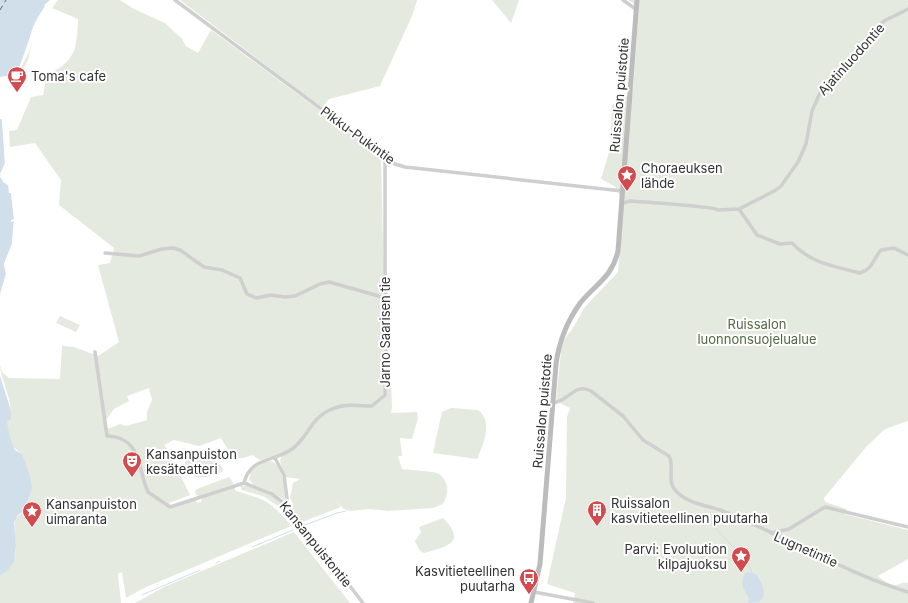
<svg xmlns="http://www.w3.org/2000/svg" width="908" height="603" font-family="Inter,sans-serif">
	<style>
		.green { fill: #e4eadf; fill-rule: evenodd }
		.water { fill: #d1dfea }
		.pier { fill: #fff }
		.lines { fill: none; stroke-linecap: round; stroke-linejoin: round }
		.stream { stroke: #d1dfea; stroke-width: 1 }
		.ferry { stroke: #486e8b; stroke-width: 1; stroke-dasharray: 5 4; stroke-linecap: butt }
		.street { stroke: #cfcfcf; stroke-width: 3.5 }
		.secondary { stroke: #bcbcbc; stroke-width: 5 }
		.labels { text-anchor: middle; stroke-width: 4; stroke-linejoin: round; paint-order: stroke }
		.street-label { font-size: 13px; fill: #323232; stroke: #fff }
		.poi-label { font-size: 13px; fill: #323232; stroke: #fff; text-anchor: start }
		.park-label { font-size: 13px; fill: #536944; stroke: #fff }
	</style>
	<rect width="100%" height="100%" fill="#fff"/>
	<path class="green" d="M58,0H120L134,9L165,23L182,39L186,46L198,53L211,30L377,153L381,158L386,381L391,383L392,407L391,413L417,412L418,418L412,439L400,438L402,456H398L402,469C409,470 434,471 439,474C449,481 449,494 443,504L433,508L388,511L370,509L350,511L344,509L334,499L341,507L302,522L291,507L293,504L290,498L293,483L300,479L285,477L280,461L282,453L260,460L252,455L244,458H233L221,438L199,446L174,440L164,445L173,457L172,459L190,495L169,503L171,508L196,500L197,503L201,502L202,498L234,487L236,491C265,499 272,502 291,526L144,588L126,598L122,572L118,574L121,603H0V576C32,554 2,524 22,513L24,464L22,454L11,445L6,424C19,406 0,384 0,364L2,372L9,378L60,379L62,346L74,347L98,356L119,342L98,265L110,263L114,248L59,205L61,180L35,143L10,147L9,131L17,130L31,97L43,95L47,75C76,61 77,49 78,19L52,8ZM149,388L152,400L147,412V420L126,426L120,424L108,429L106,420L114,409L129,401L127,396Z
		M180,0H417L412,16L380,86L329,99L322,108Z
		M492,0H519L511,23Z
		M628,0H908V421L885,429L866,447L824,498L825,502L847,509L844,514L908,530V559L878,576C883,580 889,585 895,585C900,585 903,581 908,583V603H573L575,593L547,584L566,498L567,417L570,408L556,401L561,351L564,340L573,328L584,308L618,272L623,205L616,187L601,179L610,149L612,105L633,92L639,7Z
		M35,28L28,60L19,76L17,73L29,52Z
		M60,316L80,325L76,332L56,323Z
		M451,408L478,410C494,422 483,444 477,459L433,453L442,412Z
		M201,454C208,456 223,462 223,471C214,477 197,480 188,474L184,466L186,460L193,455Z
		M270,461C283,464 285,489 285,500L270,491L254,485L249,479L251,471L262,463Z
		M229,477L234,484L199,496L196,495L195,491L197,489Z
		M240,486H249L273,496L282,504L278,506L265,497L242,490Z
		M443,518C467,542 448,547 424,553L420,551L415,541L421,532L419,527Z
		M294,532L350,603H135L164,587Z"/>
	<path class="water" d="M0,0H50C43,9 36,19 32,30C26,49 25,76 0,77Z
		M0,119H2L5,163L0,174L3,182L8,185L11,192L14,219L12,244L4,264L6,274L0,294Z
		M0,376L11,411V419L7,422L10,438L15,450L22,454L30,476L32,488L24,511L18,515L14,523L16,546L14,562L8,570L0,576Z
		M747,572L756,574C761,582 769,595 759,602L748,603L749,598C744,590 738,580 747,572Z"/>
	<path class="pier" d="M50,0H52L39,18L29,51L20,70L12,77L0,79V77L13,75L19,68L35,23L45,6L44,5Z
		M0,81L4,84L6,90L1,117L4,119L7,163L2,176L3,180L7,181L15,198L16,212L14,244L5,263L8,272L7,277L0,296L6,274L4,264L12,244L14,221L11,222V220L14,219L11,193H9L8,185L0,177L5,163L2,120L0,118V106L4,88Z"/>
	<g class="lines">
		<path class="stream" d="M712,524L731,545L747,558L752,573
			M305,525L337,513L346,511
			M297,528L301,527
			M252,547L293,530
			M216,563L220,561
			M142,595L200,570"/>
		<path class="ferry" d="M0,10L6,0"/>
		<path class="street" d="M175,0L395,164L405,167L622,191
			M623,0L637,10
			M621,204L630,201C643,202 713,206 718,210L739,209L776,190L781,186L798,162L806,144L812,111L820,93L884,21L908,9
			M739,209L757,235L780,244L792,243C812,264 833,266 860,273C873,269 873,259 881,250L894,248L908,255
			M105,253L139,256L162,249L173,248L180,250L204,267L222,270L240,278L247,294L256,298L271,295L285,297L295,296L320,284L329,282L386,298
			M95,352L107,436C142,437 137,468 148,492L170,507L244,483L272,494L289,507L363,603
			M553,403C568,402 575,382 591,391L623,416L643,440L669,456C675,467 666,481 676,491C687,503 705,505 720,510C784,535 843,572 908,592
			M275,458L284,475L288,506
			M244,483C250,457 274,462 292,449C308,438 310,418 332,409C344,403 359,406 372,406L385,395L387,332L385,271V157
			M771,533L789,529L825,507L908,527
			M534,592L593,603"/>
		<path class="secondary" d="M531,603L540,564L556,364C559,341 567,321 581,302C597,283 612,277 618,251L637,0"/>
	</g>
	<defs>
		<symbol id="cafe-pin" viewBox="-11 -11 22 30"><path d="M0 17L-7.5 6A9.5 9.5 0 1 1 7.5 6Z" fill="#d24b4f" stroke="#fff"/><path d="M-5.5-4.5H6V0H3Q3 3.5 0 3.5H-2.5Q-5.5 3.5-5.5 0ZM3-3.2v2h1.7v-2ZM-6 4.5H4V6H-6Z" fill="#fff"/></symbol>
		<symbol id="sight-pin" viewBox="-11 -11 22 30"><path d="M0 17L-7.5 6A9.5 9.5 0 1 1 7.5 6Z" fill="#d24b4f" stroke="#fff"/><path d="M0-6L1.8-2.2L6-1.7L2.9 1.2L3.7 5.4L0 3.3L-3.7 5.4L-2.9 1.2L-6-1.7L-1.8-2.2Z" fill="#fff"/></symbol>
		<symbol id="theatre-pin" viewBox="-11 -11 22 30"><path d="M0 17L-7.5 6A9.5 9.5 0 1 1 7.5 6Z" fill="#d24b4f" stroke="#fff"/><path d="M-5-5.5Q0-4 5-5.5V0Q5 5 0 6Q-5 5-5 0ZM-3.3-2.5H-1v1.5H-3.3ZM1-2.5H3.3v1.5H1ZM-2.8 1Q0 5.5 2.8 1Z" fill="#fff"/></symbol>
		<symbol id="building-pin" viewBox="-11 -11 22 30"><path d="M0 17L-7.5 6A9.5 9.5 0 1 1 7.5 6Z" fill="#d24b4f" stroke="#fff"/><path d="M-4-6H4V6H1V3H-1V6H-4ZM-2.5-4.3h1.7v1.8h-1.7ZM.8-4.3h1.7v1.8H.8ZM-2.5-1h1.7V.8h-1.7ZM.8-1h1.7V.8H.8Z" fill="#fff"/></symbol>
		<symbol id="bus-pin" viewBox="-11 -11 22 30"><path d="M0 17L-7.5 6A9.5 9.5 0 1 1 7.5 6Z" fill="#d24b4f" stroke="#fff"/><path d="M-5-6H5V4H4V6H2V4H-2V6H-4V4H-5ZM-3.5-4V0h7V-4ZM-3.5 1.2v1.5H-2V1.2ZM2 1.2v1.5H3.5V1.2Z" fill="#fff"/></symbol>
	</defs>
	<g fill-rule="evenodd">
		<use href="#cafe-pin" x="6" y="65" width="22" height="30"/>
		<use href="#sight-pin" x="616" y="164" width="22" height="30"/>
		<use href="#theatre-pin" x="121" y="450" width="22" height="30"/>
		<use href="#building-pin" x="586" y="499" width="22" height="30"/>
		<use href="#sight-pin" x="21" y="500" width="22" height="30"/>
		<use href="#sight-pin" x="730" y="545" width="22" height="30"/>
		<use href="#bus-pin" x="518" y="567" width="22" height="30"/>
	</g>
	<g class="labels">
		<g class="street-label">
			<text transform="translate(851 59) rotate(-48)" y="5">Ajatinluodontie</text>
			<text transform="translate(619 95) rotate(-85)" y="5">Ruissalon puistotie</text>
			<text transform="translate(358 135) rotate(36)" y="5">Pikku-Pukintie</text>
			<text transform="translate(385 332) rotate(-90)" y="5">Jarno Saarisen tie</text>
			<text transform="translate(542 411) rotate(-85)" y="5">Ruissalon puistotie</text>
			<text transform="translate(316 544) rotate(51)" y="5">Kansanpuistontie</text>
			<text transform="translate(806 549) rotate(24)" y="5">Lugnetintie</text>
		</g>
		<g class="poi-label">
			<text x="31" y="81">Toma's cafe</text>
			<text x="641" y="173">Choraeuksen<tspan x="641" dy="15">lähde</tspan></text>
			<text x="146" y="459">Kansanpuiston<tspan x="146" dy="15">kesäteatteri</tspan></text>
			<text x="611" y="508">Ruissalon<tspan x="611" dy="15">kasvitieteellinen puutarha</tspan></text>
			<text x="46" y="509">Kansanpuiston<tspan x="46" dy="15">uimaranta</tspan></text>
			<text x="727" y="554" text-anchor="end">Parvi: Evoluution<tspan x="727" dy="15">kilpajuoksu</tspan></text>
			<text x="515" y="576" text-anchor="end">Kasvitieteellinen<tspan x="515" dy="15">puutarha</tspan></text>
		</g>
		<g class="park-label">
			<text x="757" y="329">Ruissalon<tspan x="757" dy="15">luonnonsuojelualue</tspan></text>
		</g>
	</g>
</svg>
